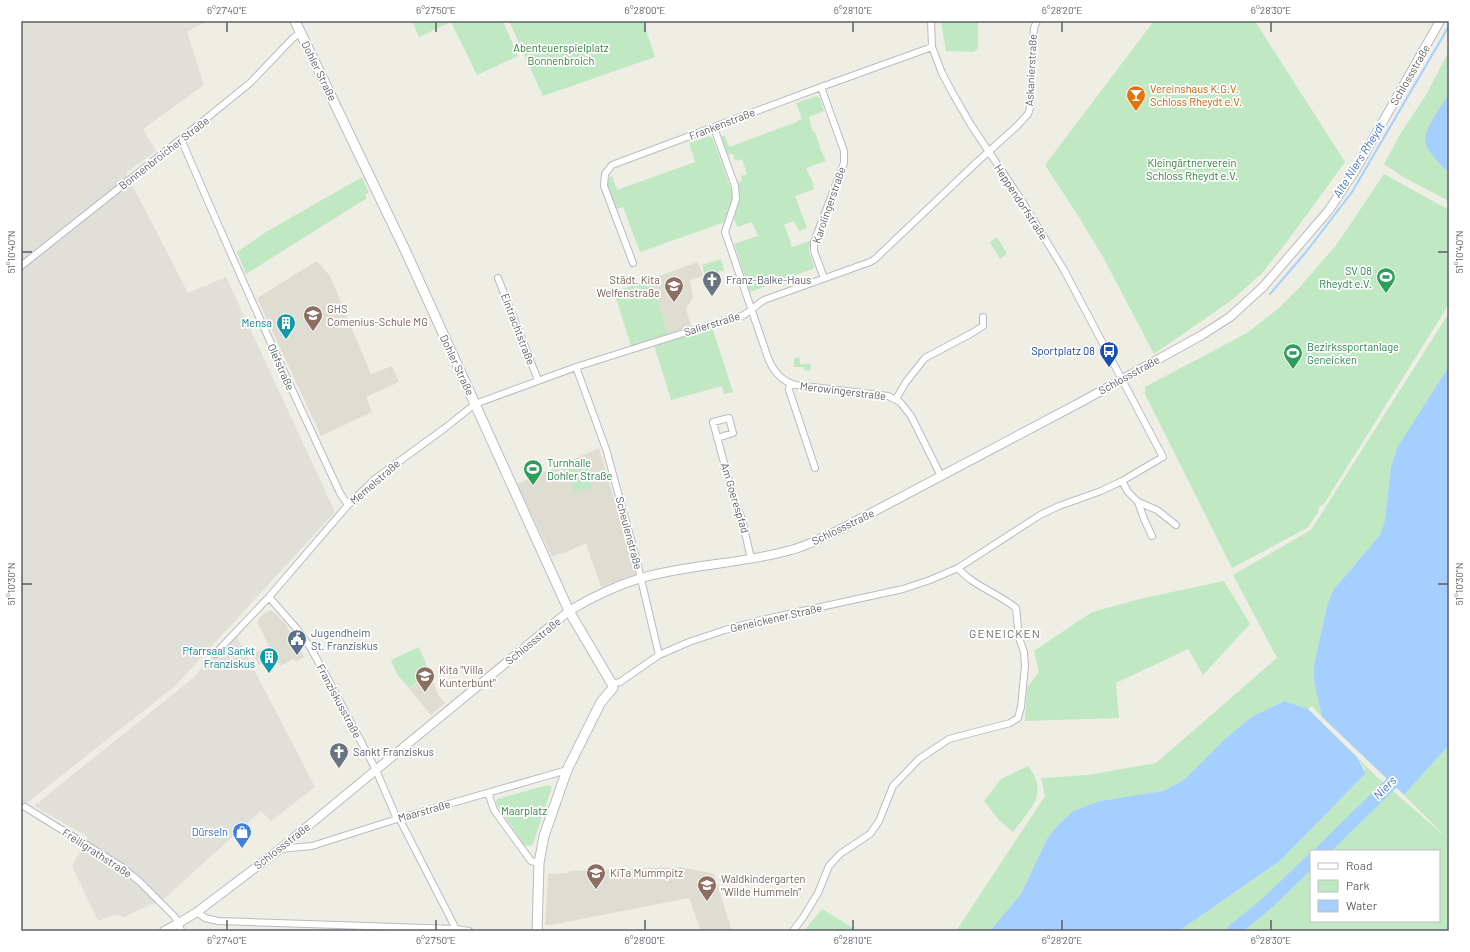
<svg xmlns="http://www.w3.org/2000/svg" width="1470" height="952" font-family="Barlow,sans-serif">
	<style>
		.industrial { fill: #e0dfd8 }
		.education { fill: #dfddd2 }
		.green { fill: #bfe8c3; fill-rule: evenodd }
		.water { fill: #a4cfff }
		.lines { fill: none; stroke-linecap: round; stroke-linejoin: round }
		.stream { stroke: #a4cfff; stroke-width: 2 }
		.river { stroke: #a4cfff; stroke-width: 13 }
		.minor-casing { stroke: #b9bbc1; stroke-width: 8 }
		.tertiary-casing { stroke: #b9bbc1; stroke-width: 10 }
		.secondary-casing { stroke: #b9bcc3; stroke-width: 11 }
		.minor { stroke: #fff; stroke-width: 6 }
		.tertiary { stroke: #fff; stroke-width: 8 }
		.secondary { stroke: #fff; stroke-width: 9 }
		.ticks { fill: none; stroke: #5c5f65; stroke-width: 1.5 }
		.labels { text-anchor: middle; stroke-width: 3.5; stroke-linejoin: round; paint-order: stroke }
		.park-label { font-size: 11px; fill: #2f823a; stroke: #fff }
		.street-label { font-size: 11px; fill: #5c5f65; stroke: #fff }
		.food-label { font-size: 11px; fill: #c56008; stroke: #fff; text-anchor: start }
		.leisure-label { font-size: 11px; fill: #27864d; stroke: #fff; text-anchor: start }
		.education-label { font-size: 11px; fill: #785e54; stroke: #fff; text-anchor: start }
		.worship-label { font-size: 11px; fill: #5b616d; stroke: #fff; text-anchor: start }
		.culture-label { font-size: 11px; fill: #0d838f; stroke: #fff; text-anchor: end }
		.transit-label { font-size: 11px; fill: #164399; stroke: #fff; text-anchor: end }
		.service-label { font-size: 11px; fill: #4e5e75; stroke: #fff; text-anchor: start }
		.shop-label { font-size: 11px; fill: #366cbe; stroke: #fff; text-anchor: end }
		.water-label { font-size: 12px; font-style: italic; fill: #3f76ca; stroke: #fff }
		.neighbourhood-label { font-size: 12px; letter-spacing: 1px; fill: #6d7177; stroke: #fff }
		.neatline { fill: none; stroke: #5c5f65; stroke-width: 1.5 }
		.ticks-label { font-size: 10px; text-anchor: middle; fill: #5c5f65 }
	</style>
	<rect width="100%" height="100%" fill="#efeee4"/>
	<path class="industrial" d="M21,21H207L187,32L204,85L143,129L156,151L126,173L188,293L226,277L335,512L175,686L28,802L21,806Z
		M234,631L315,787L271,821L261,811L165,898L124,917L114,915L98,921L72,866L88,837L34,806L193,678Z"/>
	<path class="education" d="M317,261L330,276L371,374L392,366L399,382L366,397L372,412L321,436L257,298Z
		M698,262L703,276L690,280L693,297L686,309L691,326L668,334L651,279Z
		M599,448L636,574L601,587L586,543L562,554L561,553L552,557L517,484Z
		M271,610L285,623L304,657L295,662L294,659L280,666L277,660L269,663L268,661L259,665L253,654L269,646L257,622L263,614Z
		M430,674L439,696L445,703L431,715L409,689Z
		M680,867L714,874L732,931H701L689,898L551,925H545L548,874L569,873V871Z"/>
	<path class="green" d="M412,21H503L518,56L477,75L451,22L419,37Z
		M509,21H643L655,57L543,96Z
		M941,21H978V48L974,52L946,51Z
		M1154,21H1255L1345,162L1286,243L1262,273L1232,300L1154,354L1103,257L1075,211L1045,165Z
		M1449,51V94L1431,122L1427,147L1437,161L1449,173V201L1405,178L1384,164L1399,136L1426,95Z
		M817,96L820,98L824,111L809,117L813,132H815L820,146H819L826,161L806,168L814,185H813L814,189L795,196L807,228L799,231L794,221L784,225L791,242H790L792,247L810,241L809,252L815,268L750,292L734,244L758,236L752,222L737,227L734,218L740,196L737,183L742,181L741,176L747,174L742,159L735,161L733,154L727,155L720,136H725L729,147L797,122V121L802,119L796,103Z
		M710,136L713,139L732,192V201L725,222L640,252L623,207L615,209L607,187L606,178L612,176L617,190L695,162L689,143Z
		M1384,174L1449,210V304L1324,504L1319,507L1318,513L1307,528L1232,568L1145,394V387L1247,333L1279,308L1299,288L1337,244Z
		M362,177L369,193L365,195L367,198L246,274L237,252L266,232Z
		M997,237L1007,254L1000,259L990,242Z
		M721,259L724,270L705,276L702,265Z
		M651,279L668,334L631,346L614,292Z
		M1449,313V366L1397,449L1391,467L1385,520L1380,535L1344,577L1327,606L1314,665L1316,690L1322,717L1312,706L1308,709L1283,701L1253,716L1245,722L1223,741L1184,780L1163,791L1100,801L1073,811L1059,824L1047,839L1021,894L990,931H956L1045,796L1041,778L1088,775L1156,763L1277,658L1233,575L1311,530Z
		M712,327L733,392L724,394L722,386L671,400L654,345Z
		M794,358H800V364H811L810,371L804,370V367H794Z
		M584,460L592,488L575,493L566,465Z
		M1224,581L1250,624L1203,675L1188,649L1116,683L1119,718L1025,721L1027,688L1039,672L1034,651L1092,612L1144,598Z
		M419,647L430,673L409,688L397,674L391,660Z
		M1449,745V931H1179L1281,860L1365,774V769L1357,757L1377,777L1448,839L1404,795ZM1311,851H1439V921H1311Z
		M1028,766C1050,794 1030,809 1013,832L999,820L984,801L1001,779Z
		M548,785L552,787L533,844L531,846L524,845L496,803L497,799Z
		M822,909L858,931H804Z"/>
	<path class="water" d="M1449,94V173C1442,166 1426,151 1425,141C1425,127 1442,105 1449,94Z
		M1449,366V745L1404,795L1322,717L1316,690L1314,678V665L1327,606L1334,589L1380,535L1385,520L1391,467L1397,448Z
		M1284,701L1308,709L1357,757L1365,772V774L1281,860L1179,931H990L1021,894L1047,839L1059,824L1073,811L1100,801L1163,791L1184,780L1223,741L1245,722L1253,716Z"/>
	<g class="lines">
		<path class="stream" d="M1270,294L1306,252L1352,192L1449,26"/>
		<path class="river" d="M1322,851L1404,771
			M1233,931L1265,905L1311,861"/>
		<defs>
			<path id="minor" d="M821,87L844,151V163L814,242V251L824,278
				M714,128L735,186L736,199L725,232L767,355C772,370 780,381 796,385L888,396L900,402L911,416L941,476
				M181,139C232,258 285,376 340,493L348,505
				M633,263L604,186L605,174L612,165L821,87L932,47
				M21,266L181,139L250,83L293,38L300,33
				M498,278L538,380
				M576,367L606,449L636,558L659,655
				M790,384L789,390L815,468
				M896,399L906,382L925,358L972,333L983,326V317
				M717,438L733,433L729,418L713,422L735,503L742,519L751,559
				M1122,481L1128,492L1138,502L1144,519L1152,536
				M1138,502L1157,510L1176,525
				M269,597L297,629L310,647L328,679L376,770L397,819
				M215,654L269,597L348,505L375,479L445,428L475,404L576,367L693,330L744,315L764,300L870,262L875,259L976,163L1017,126L1028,114L1030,108L1034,28L1037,21
				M612,684L620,682L659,655L689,642L725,630L761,620L903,589L930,580L958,568L1040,515L1059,506L1101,491L1122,481L1163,457L1064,270L1022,201L971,125L952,92L942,73L932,47L931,21
				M488,793L494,810L531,861L539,863
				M25,807L122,867L140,882L174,916L179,923L181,931
				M399,818L457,931
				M280,849L312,846L397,819L567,770
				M197,912L205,918L218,921L457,929L469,931
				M793,931L804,916L818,893L829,866L840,854L870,834L879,821L893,786L919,759L949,739L1010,723L1018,718L1021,707L1025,666L1024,652L1019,638L1016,608C998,593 973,586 958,568"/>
			<path id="tertiary" d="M164,931L179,923L197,912L280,849L569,611C592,597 615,586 641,578C690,564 742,564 791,550C807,546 824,537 839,530L1081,402L1202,335L1230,317L1263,287L1329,210L1356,169L1440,21"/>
			<path id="secondary" d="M295,21L406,252L569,611L612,684L613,688L601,702L567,770L544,836L539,863L537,931"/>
		</defs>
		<use href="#minor" class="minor-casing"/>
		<use href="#tertiary" class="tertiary-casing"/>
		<use href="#secondary" class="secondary-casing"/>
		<use href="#minor" class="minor"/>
		<use href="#tertiary" class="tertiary"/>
		<use href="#secondary" class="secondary"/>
	</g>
	<path class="ticks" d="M227,22V32M436,22V32M645,22V32M853,22V32M1062,22V32M1271,22V32M22,252H32M1438,252H1448M22,584H32M1438,584H1448M227,920V930M436,920V930M645,920V930M853,920V930M1062,920V930M1271,920V930"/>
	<defs>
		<symbol id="bar-pin" viewBox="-11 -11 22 30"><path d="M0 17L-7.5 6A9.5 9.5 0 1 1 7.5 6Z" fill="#e8710a" stroke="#fff"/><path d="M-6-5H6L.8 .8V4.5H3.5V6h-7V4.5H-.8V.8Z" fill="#fff"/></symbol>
		<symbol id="stadium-pin" viewBox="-11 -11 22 30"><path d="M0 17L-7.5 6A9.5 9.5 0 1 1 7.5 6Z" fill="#2e9e5b" stroke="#fff"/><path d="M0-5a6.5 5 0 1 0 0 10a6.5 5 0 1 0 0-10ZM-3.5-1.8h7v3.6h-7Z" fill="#fff"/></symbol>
		<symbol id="church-pin" viewBox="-11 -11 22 30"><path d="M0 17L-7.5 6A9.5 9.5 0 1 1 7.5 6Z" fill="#6b7280" stroke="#fff"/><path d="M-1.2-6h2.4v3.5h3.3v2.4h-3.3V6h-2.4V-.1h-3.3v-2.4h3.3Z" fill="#fff"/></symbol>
		<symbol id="school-pin" viewBox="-11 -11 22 30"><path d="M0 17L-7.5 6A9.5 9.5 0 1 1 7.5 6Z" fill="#8d6e63" stroke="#fff"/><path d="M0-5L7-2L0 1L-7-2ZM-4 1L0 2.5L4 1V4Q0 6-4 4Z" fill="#fff"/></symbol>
		<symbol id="building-pin" viewBox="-11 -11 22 30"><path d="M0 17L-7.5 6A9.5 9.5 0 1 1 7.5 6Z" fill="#0f9aa8" stroke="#fff"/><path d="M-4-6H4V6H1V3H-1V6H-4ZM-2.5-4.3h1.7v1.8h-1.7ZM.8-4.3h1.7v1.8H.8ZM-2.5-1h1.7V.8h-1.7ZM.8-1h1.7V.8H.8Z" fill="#fff"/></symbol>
		<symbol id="bus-pin" viewBox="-11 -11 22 30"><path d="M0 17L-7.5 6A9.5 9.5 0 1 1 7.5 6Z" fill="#1a4fb4" stroke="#fff"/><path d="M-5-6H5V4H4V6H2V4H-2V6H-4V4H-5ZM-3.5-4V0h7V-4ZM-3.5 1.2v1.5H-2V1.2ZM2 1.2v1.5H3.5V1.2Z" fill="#fff"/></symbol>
		<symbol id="civic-pin" viewBox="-11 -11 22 30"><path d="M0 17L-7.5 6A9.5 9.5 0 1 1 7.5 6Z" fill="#5c6f8a" stroke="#fff"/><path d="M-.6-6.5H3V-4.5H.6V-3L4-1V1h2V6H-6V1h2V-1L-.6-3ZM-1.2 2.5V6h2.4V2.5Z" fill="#fff"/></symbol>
		<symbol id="shop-pin" viewBox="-11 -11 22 30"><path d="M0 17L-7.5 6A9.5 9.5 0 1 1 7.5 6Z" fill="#3f7fe0" stroke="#fff"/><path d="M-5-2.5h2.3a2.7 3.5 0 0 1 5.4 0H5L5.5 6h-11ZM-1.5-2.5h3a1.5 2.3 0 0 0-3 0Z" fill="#fff"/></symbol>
	</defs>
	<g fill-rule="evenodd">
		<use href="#bar-pin" x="1125" y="84" width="22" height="30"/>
		<use href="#stadium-pin" x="1375" y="266" width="22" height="30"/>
		<use href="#church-pin" x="701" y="269" width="22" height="30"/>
		<use href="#school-pin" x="663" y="275" width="22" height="30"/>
		<use href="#school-pin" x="302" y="304" width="22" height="30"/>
		<use href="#building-pin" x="275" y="312" width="22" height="30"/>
		<use href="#bus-pin" x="1098" y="340" width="22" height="30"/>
		<use href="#stadium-pin" x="1282" y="342" width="22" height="30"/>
		<use href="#stadium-pin" x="522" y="458" width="22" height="30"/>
		<use href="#civic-pin" x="286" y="628" width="22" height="30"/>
		<use href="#building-pin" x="258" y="646" width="22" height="30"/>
		<use href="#school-pin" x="414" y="665" width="22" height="30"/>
		<use href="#church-pin" x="328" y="741" width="22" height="30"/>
		<use href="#shop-pin" x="231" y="821" width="22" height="30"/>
		<use href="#school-pin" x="585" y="862" width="22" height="30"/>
		<use href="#school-pin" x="696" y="874" width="22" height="30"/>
	</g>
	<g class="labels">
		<g class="park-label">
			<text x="561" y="52">Abenteuerspielplatz<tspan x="561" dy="13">Bonnenbroich</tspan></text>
			<text x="1192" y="167">Kleingärtnerverein<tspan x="1192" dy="13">Schloss Rheydt e.V.</tspan></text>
			<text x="524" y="815">Maarplatz</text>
		</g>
		<g class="street-label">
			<text transform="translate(1031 70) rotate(-87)" y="4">Askanierstraße</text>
			<text transform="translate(319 71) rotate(64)" y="4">Dohler Straße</text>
			<text transform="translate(1410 75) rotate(-60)" y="4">Schlossstraße</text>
			<text transform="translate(722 124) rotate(-21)" y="4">Frankenstraße</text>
			<text transform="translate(164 153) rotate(-38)" y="4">Bonnenbroicher Straße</text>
			<text transform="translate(1021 202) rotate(57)" y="4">Heppendorfstraße</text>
			<text transform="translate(829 205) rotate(-71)" y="4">Karolingerstraße</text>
			<text transform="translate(712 324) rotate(-17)" y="4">Salierstraße</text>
			<text transform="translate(518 329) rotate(69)" y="4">Eintrachtstraße</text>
			<text transform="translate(457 365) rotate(65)" y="4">Dohler Straße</text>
			<text transform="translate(281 367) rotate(66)" y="4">Olefstraße</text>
			<text transform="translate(1129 375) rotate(-29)" y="4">Schlossstraße</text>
			<text transform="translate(843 391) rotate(7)" y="4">Merowingerstraße</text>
			<text transform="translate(375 482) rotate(-41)" y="4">Memelstraße</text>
			<text transform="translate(735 498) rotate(73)" y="4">Am Goerespfad</text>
			<text transform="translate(843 527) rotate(-26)" y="4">Schlossstraße</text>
			<text transform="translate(629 533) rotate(75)" y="4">Scheulenstraße</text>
			<text transform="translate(776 618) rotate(-13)" y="4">Geneickener Straße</text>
			<text transform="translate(533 641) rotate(-39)" y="4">Schlossstraße</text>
			<text transform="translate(339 701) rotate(62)" y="4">Franziskusstraße</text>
			<text transform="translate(424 811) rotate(-16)" y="4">Maarstraße</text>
			<text transform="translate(282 846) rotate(-38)" y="4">Schlossstraße</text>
			<text transform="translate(97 853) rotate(33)" y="4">Freiligrathstraße</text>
		</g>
		<g class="food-label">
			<text x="1150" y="93">Vereinshaus K.G.V.<tspan x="1150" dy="13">Schloss Rheydt e.V.</tspan></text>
		</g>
		<g class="leisure-label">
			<text x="1372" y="275" text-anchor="end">SV 08<tspan x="1372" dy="13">Rheydt e.V.</tspan></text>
			<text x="1307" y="351">Bezirkssportanlage<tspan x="1307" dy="13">Geneicken</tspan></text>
			<text x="547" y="467">Turnhalle<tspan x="547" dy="13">Dohler Straße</tspan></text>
		</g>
		<g class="education-label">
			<text x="660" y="284" text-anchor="end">Städt. Kita<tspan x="660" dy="13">Welfenstraße</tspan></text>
			<text x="327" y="313">GHS<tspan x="327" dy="13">Comenius-Schule MG</tspan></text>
			<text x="439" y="674">Kita "Villa<tspan x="439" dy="13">Kunterbunt"</tspan></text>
			<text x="610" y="877">KiTa Mummpitz</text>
			<text x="721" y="883">Waldkindergarten<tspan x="721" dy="13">"Wilde Hummeln"</tspan></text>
		</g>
		<g class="worship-label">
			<text x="726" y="284">Franz-Balke-Haus</text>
			<text x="353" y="756">Sankt Franziskus</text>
		</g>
		<g class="culture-label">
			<text x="272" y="327">Mensa</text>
			<text x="255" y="655">Pfarrsaal Sankt<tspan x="255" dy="13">Franziskus</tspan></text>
		</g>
		<g class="transit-label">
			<text x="1095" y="355">Sportplatz 08</text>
		</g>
		<g class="service-label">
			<text x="311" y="637">Jugendheim<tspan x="311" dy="13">St. Franziskus</tspan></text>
		</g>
		<g class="shop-label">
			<text x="228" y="836">Dürseln</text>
		</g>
		<g class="water-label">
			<text transform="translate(1359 160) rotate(-58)" y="4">Alte Niers Rheydt</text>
			<text transform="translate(1385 788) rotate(-45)" y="4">Niers</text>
		</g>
		<g class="neighbourhood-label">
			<text x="1005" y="638">GENEICKEN</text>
		</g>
	</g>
	<rect width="1470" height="952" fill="none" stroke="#ffffff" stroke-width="44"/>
	<rect x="1310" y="850" width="130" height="72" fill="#ffffff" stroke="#bebfc1"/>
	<rect x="1318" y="863" width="20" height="6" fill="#ffffff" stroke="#bebfc1"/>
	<text x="1346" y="870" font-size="12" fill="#5c5f65">Road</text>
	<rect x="1318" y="880" width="20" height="12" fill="#bfe8c3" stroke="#bebfc1"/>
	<text x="1346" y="890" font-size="12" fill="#5c5f65">Park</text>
	<rect x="1318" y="900" width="20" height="12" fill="#a4cfff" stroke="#bebfc1"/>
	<text x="1346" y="910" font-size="12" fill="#5c5f65">Water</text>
	<rect x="22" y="22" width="1426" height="908" class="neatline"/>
	<g class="ticks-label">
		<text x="227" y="14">6°27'40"E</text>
		<text x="436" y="14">6°27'50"E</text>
		<text x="645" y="14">6°28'00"E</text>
		<text x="853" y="14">6°28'10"E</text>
		<text x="1062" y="14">6°28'20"E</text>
		<text x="1271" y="14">6°28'30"E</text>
		<text transform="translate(11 252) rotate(-90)" y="4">51°10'40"N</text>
		<text transform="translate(1459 252) rotate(-90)" y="4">51°10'40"N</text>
		<text transform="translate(11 584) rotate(-90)" y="4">51°10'30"N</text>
		<text transform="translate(1459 584) rotate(-90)" y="4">51°10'30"N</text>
		<text x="227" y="944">6°27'40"E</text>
		<text x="436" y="944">6°27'50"E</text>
		<text x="645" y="944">6°28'00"E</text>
		<text x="853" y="944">6°28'10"E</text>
		<text x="1062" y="944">6°28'20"E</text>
		<text x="1271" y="944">6°28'30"E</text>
	</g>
</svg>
